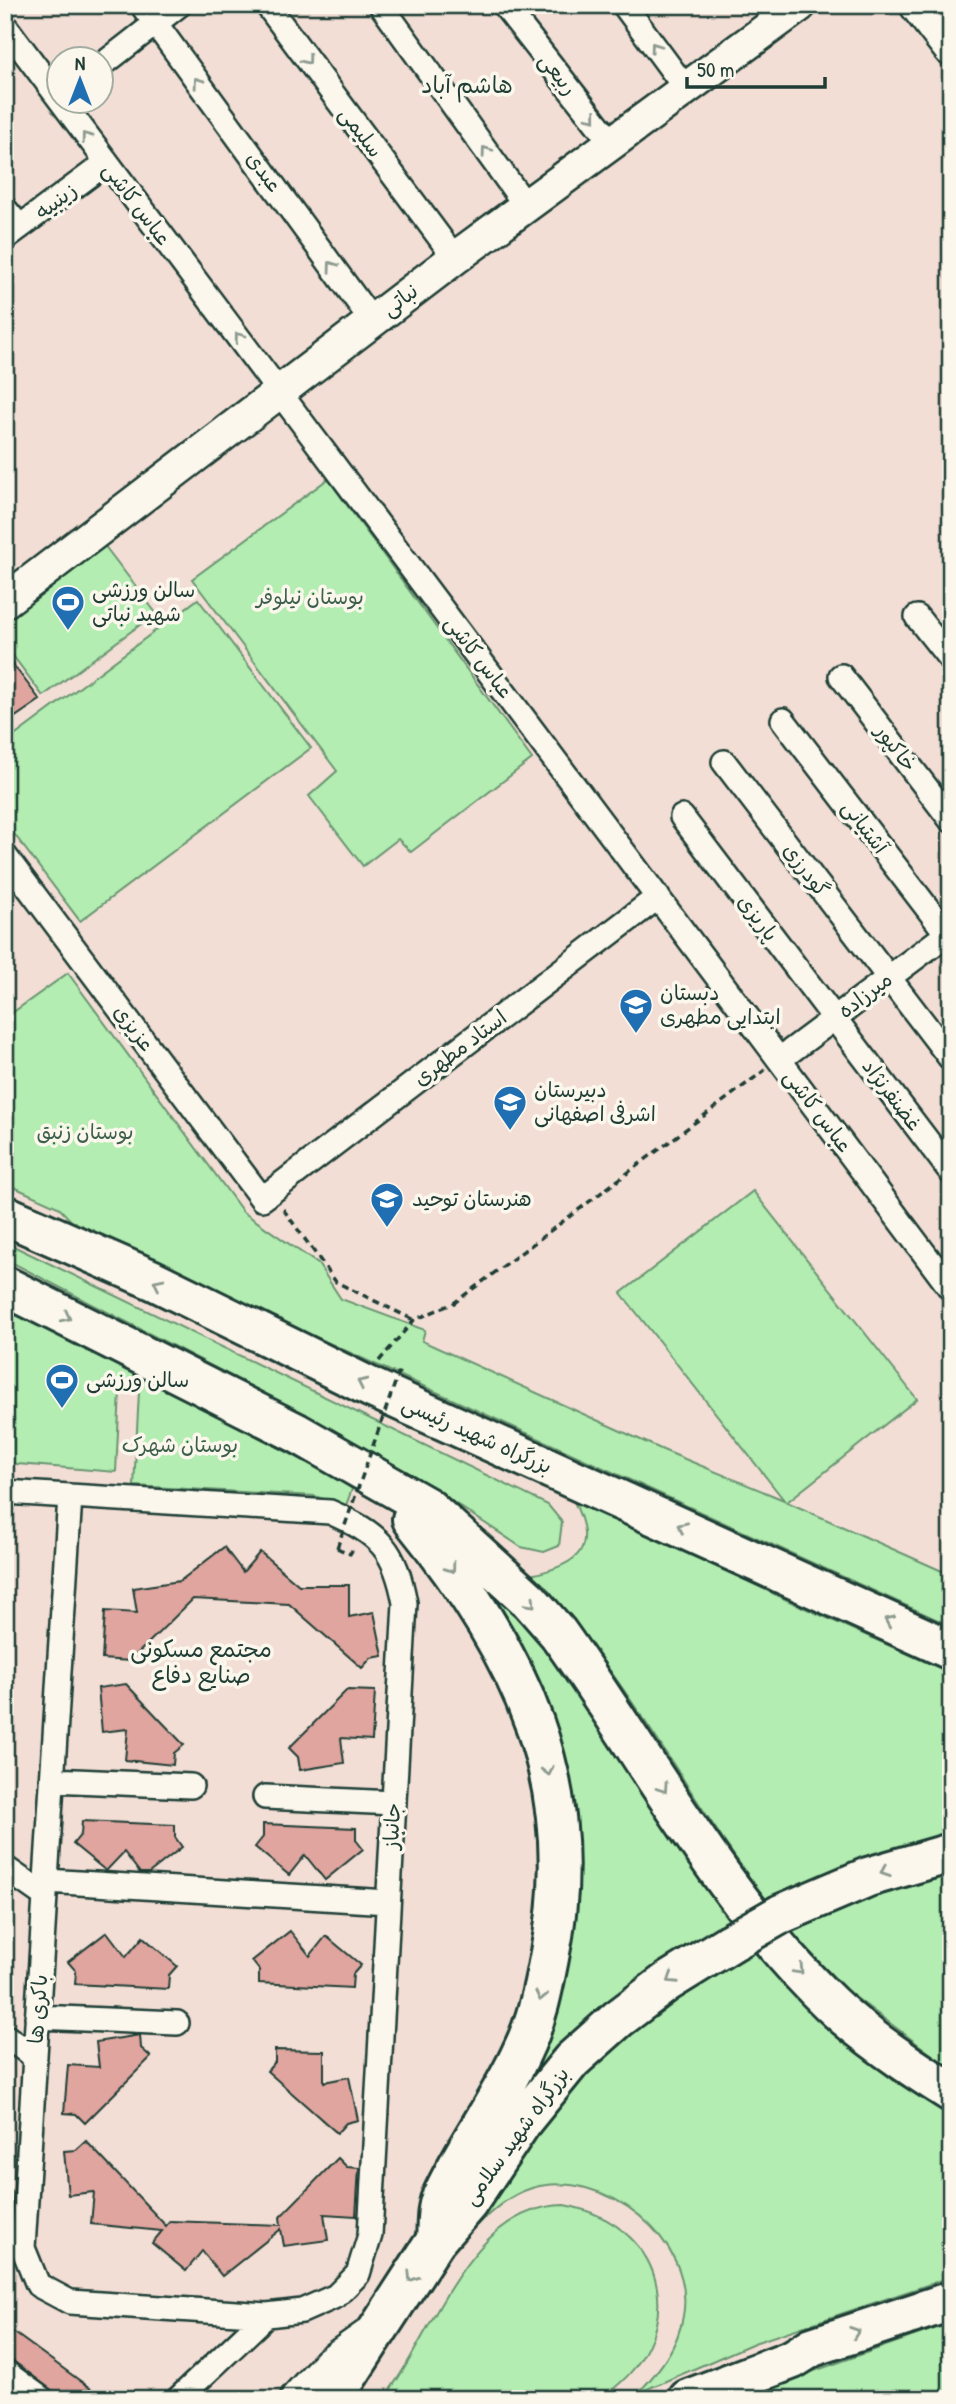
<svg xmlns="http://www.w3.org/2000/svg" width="956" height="2404" font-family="'Patrick Hand','Playpen Sans Arabic',sans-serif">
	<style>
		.green { fill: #b3edb1; stroke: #699572; stroke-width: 2 }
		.building { fill: #dfa59e; stroke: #1f3d34; stroke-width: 2 }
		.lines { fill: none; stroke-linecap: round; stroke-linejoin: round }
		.street-casing { stroke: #1f3d34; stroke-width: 28 }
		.secondary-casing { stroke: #1f3d34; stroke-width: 37 }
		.primary-casing { stroke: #1f3d34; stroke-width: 40 }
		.highway-casing { stroke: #1f3d34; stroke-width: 44 }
		.path { stroke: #1f3d34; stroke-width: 3.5; stroke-dasharray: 7 5; stroke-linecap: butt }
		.street { stroke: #fbf7ec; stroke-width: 23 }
		.secondary { stroke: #fbf7ec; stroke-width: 32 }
		.primary { stroke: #fbf7ec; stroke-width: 35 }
		.highway { stroke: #fbf7ec; stroke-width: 38 }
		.highway-bridge-casing { stroke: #1f3d34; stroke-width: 44; stroke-linecap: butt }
		.path-bridge { stroke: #1f3d34; stroke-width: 3.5; stroke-dasharray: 7 5; stroke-linecap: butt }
		.highway-bridge { stroke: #fbf7ec; stroke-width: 38 }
		.oneway { stroke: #8d9a90 }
		.labels { text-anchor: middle; stroke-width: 7; stroke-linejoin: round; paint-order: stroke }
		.street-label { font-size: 21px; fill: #1f3d34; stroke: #fbf7ec }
		.poi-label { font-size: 21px; fill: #1f3d34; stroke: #fbf7ec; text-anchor: start }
		.park-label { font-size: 21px; fill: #3d604d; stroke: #fbf7ec }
		.neighbourhood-label { font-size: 23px; fill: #1f3d34; stroke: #fbf7ec }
	</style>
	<rect width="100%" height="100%" fill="#f3ded5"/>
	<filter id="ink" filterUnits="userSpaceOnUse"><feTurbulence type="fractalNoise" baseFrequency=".0143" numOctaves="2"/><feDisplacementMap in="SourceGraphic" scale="14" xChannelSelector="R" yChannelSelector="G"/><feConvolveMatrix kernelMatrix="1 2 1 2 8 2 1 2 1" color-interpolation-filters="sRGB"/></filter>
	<g filter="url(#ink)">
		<path class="green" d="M328,479L532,759L411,852L398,839L363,866L309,796L337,771L192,579Z
			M104,545L156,613L43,696L5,645V620Z
			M198,599L311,748L80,921L5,822V743Z
			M68,973L243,1212L318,1264L341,1299L425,1330L422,1341L663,1450L784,1500L621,1293L753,1191L917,1399L787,1502L951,1575V1626L80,1230L58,1207L5,1183V1018Z
			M5,1242L548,1505L562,1522L559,1546L544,1552L521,1547L412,1475L260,1391L5,1259Z
			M5,1303L340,1480L352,1489L345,1508L315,1496L134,1486L139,1392H120L116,1472L5,1463Z
			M572,1498L789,1601L951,1673V1836L769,1903C686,1797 626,1671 530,1575C580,1565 599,1548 572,1498Z
			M456,1560L509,1607L556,1661L733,1923L493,2125L567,1829Z
			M951,1872V2069L847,1991L786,1928L882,1890Z
			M754,1947L823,2024L893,2080L951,2117V2277L754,2343L638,2393C659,2371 678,2347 683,2316C697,2240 603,2167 532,2188C509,2195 493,2210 476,2226C503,2186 528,2144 558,2106C611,2039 682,1992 754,1947Z
			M564,2205C672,2225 692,2340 599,2399H383C434,2336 467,2207 564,2205Z
			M951,2323V2389L925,2399H757L777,2384Z"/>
		<path class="building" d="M5,654L40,700L5,724Z
			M224,1547L243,1572L260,1552L299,1585H349V1617L374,1612L383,1656L371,1658L362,1668L289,1604L193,1599L130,1661L102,1659L105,1611L137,1613L133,1588L180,1581Z
			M126,1684L184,1745L174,1753L173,1765L125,1760L128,1729L102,1732L98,1688Z
			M347,1690L375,1691L372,1740L341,1738L344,1763L300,1770L298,1757L289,1748Z
			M82,1821L175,1825V1837L182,1847L149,1873H140L124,1852L106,1871L73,1844L81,1834Z
			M263,1824L356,1828V1840L363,1849L325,1880L305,1855L289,1875L255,1847L263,1837Z
			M290,1931L310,1956L326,1936L361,1965L353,1974L352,1988L259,1983V1970L252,1961Z
			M107,1932L126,1957L143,1937L177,1966L169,1975L168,1989L75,1984L76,1971L68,1962Z
			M140,2035L141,2048L151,2057L85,2123L76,2114L64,2113L68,2065L99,2067L96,2042Z
			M275,2050L324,2051V2082L349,2077L358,2120L346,2123L337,2133L267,2071L275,2062Z
			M86,2141L166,2226L170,2221L281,2225L280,2217L338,2158L347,2167L359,2168L356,2216L324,2214L328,2240L284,2246L281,2229L222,2276L202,2251L186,2271L152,2243L162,2231L91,2224L94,2192L68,2195L64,2151L76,2150Z
			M5,2326L105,2399H63L13,2361L5,2358Z"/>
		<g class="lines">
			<defs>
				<path id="street" d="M142,5L372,321
					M267,5L455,258
					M381,5L526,206
					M504,5L612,143
					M624,5L686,89
					M5,26L951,1289
					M102,65L179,5
					M5,209L20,227
					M5,238L106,163
					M917,617L951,660
					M841,676L951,820
					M783,720L951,939
					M724,762L951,1059
					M682,817L951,1172
					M5,856L262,1199L658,897
					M780,1059L951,931
					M5,1492L330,1512C380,1534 395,1549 405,1603L370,2235L358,2274L336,2296L302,2311L267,2315L70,2302L38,2285L23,2248L70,1496
					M52,1780L191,1786
					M265,1797L394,1803
					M5,1868L45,1896
					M46,1881L388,1902
					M37,2017L177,2023
					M5,2036L35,2057
					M5,2372L42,2399
					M178,2399L267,2315"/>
				<path id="secondary" d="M5,601L455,258L800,5"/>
				<path id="primary" d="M918,5L951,48
					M298,2399L330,2364L374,2333"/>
				<path id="highway" d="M5,1215L153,1280L372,1388L951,1650
					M5,1286L297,1433L427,1507L530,1601L558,1633C647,1757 720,1897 831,2004C867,2038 909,2066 951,2092
					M412,1519C519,1651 585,1784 549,1958C543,1989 537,2020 523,2049C500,2101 464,2147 441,2198C436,2210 437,2227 436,2240
					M781,1914L868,1877L951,1853
					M333,2399L436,2240L468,2203L524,2119L572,2060L618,2019L667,1982L730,1943
					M688,2399L793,2359L812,2347L951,2301"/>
			</defs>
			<use href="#street" class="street-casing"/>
			<use href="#secondary" class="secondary-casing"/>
			<use href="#primary" class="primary-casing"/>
			<use href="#highway" class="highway-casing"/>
			<path class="path" d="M283,1209L336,1282L414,1320
				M379,1361L414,1320L454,1303L765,1070
				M337,1548L350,1554L354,1547"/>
			<use href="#street" class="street"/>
			<use href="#secondary" class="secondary"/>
			<use href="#primary" class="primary"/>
			<use href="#highway" class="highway"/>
			<defs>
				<path id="highway-bridge" d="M730,1943L781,1914"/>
			</defs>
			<use href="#highway-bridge" class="highway-bridge-casing"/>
			<path class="path-bridge" d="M337,1548L400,1369"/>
			<use href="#highway-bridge" class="highway-bridge"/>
		</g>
		<defs><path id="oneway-chevron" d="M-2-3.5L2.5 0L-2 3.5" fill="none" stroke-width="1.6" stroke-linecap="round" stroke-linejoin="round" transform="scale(1.75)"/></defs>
		<g class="oneway">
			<use href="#oneway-chevron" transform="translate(655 47) rotate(-126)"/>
			<use href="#oneway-chevron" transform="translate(307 60) rotate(53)"/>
			<use href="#oneway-chevron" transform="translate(198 82) rotate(-126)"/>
			<use href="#oneway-chevron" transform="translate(592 117) rotate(52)"/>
			<use href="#oneway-chevron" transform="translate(86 137) rotate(-127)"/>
			<use href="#oneway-chevron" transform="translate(486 151) rotate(-126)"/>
			<use href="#oneway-chevron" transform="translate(332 266) rotate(-126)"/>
			<use href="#oneway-chevron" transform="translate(239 337) rotate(-127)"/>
			<use href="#oneway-chevron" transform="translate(158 1283) rotate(-154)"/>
			<use href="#oneway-chevron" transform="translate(66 1317) rotate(27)"/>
			<use href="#oneway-chevron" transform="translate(362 1383) rotate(-154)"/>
			<use href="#oneway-chevron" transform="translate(682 1527) rotate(-156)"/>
			<use href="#oneway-chevron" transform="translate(451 1568) rotate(54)"/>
			<use href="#oneway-chevron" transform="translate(531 1603) rotate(46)"/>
			<use href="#oneway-chevron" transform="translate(889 1621) rotate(-156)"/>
			<use href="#oneway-chevron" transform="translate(548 1771) rotate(76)"/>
			<use href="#oneway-chevron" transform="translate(663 1788) rotate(56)"/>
			<use href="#oneway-chevron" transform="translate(885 1871) rotate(161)"/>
			<use href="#oneway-chevron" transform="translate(799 1970) rotate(47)"/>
			<use href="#oneway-chevron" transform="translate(672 1979) rotate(147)"/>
			<use href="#oneway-chevron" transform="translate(541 1996) rotate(102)"/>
			<use href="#oneway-chevron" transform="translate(412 2277) rotate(123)"/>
			<use href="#oneway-chevron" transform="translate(855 2332) rotate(-19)"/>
		</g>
	</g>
	<defs>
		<symbol id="stadium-pin" viewBox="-11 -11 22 30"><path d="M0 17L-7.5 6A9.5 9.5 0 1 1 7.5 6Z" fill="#1f6fb2" stroke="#fbf7ec"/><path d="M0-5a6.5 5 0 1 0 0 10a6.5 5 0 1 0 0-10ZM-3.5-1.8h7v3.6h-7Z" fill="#fff"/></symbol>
		<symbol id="school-pin" viewBox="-11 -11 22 30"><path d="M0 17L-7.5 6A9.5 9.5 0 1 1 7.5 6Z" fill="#1f6fb2" stroke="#fbf7ec"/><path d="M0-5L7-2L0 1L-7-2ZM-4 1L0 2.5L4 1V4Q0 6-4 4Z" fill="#fff"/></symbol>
	</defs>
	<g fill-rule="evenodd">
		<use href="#stadium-pin" x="49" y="583" width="38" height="52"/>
		<use href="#school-pin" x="617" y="986" width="38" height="52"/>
		<use href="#school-pin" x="491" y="1083" width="38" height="52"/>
		<use href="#school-pin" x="368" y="1180" width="38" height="52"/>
		<use href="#stadium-pin" x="43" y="1361" width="38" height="52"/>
	</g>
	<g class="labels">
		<g class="street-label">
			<text transform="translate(558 74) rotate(52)" y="7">ربیعی</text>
			<text transform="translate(361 132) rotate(53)" y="7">سلیمی</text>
			<text transform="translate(264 172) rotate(54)" y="7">عبدی</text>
			<text transform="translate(56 201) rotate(-37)" y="7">زینبیه</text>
			<text transform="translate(137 204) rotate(53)" y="7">عباس کاشی</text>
			<text transform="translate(400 300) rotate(-37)" y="7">نباتی</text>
			<text transform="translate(479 657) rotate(53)" y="7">عباس کاشی</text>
			<text transform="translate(896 748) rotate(53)" y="7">خاکپور</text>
			<text transform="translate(865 827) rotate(53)" y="7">آشتیانی</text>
			<text transform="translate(806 870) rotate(53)" y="7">گودرزی</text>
			<text transform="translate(758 918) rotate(53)" y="7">پاریزی</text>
			<text transform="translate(865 995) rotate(-37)" y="7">میرزاده</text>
			<text transform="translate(134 1028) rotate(53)" y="7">عزیزی</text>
			<text transform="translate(460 1048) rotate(-37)" y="7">استاد مطهری</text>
			<text transform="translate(892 1095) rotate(53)" y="7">غضنفرنژاد</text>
			<text transform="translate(818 1111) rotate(53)" y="7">عباس کاشی</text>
			<text transform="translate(477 1435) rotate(24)" y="7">بزرگراه شهید رئیسی</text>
			<text transform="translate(392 1826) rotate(-87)" y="7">جانباز</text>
			<text transform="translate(38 2009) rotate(-86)" y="7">باکری ها</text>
			<text transform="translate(516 2136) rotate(-54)" y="7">بزرگراه شهید سلامی</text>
		</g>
		<g class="poi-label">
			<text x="92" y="597">سالن ورزشی<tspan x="92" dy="24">شهید نباتی</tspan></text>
			<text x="660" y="1000">دبستان<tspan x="660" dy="24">ابتدایی مطهری</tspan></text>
			<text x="534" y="1097">دبیرستان<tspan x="534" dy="24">اشرفی اصفهانی</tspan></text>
			<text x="412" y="1206">هنرستان توحید</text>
			<text x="86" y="1387">سالن ورزشی</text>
		</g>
		<g class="park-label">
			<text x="310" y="604">بوستان نیلوفر</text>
			<text x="85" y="1139">بوستان زنبق</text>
			<text x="180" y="1452">بوستان شهرک</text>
		</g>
		<g class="neighbourhood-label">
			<text x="467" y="93">هاشم آباد</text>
			<text x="201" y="1657">مجتمع مسکونی<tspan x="201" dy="26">صنایع دفاع</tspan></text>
		</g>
	</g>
	<rect width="956" height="2404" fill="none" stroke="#fbf7ec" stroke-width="28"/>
	<rect x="14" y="14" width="928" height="2376" fill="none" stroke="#1f3d34" stroke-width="2.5" filter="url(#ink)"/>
	<g transform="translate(80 80)"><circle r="33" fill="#fbf7ec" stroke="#a3ada2" stroke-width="2"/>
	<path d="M0-5L12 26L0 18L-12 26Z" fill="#1f6fb2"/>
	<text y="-10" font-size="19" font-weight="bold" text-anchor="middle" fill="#1f3d34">N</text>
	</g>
	<path d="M687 77v10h138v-10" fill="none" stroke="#1f3d34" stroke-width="3.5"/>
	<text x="697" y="77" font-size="21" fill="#1f3d34" stroke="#fbf7ec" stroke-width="5" paint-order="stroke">50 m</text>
</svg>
